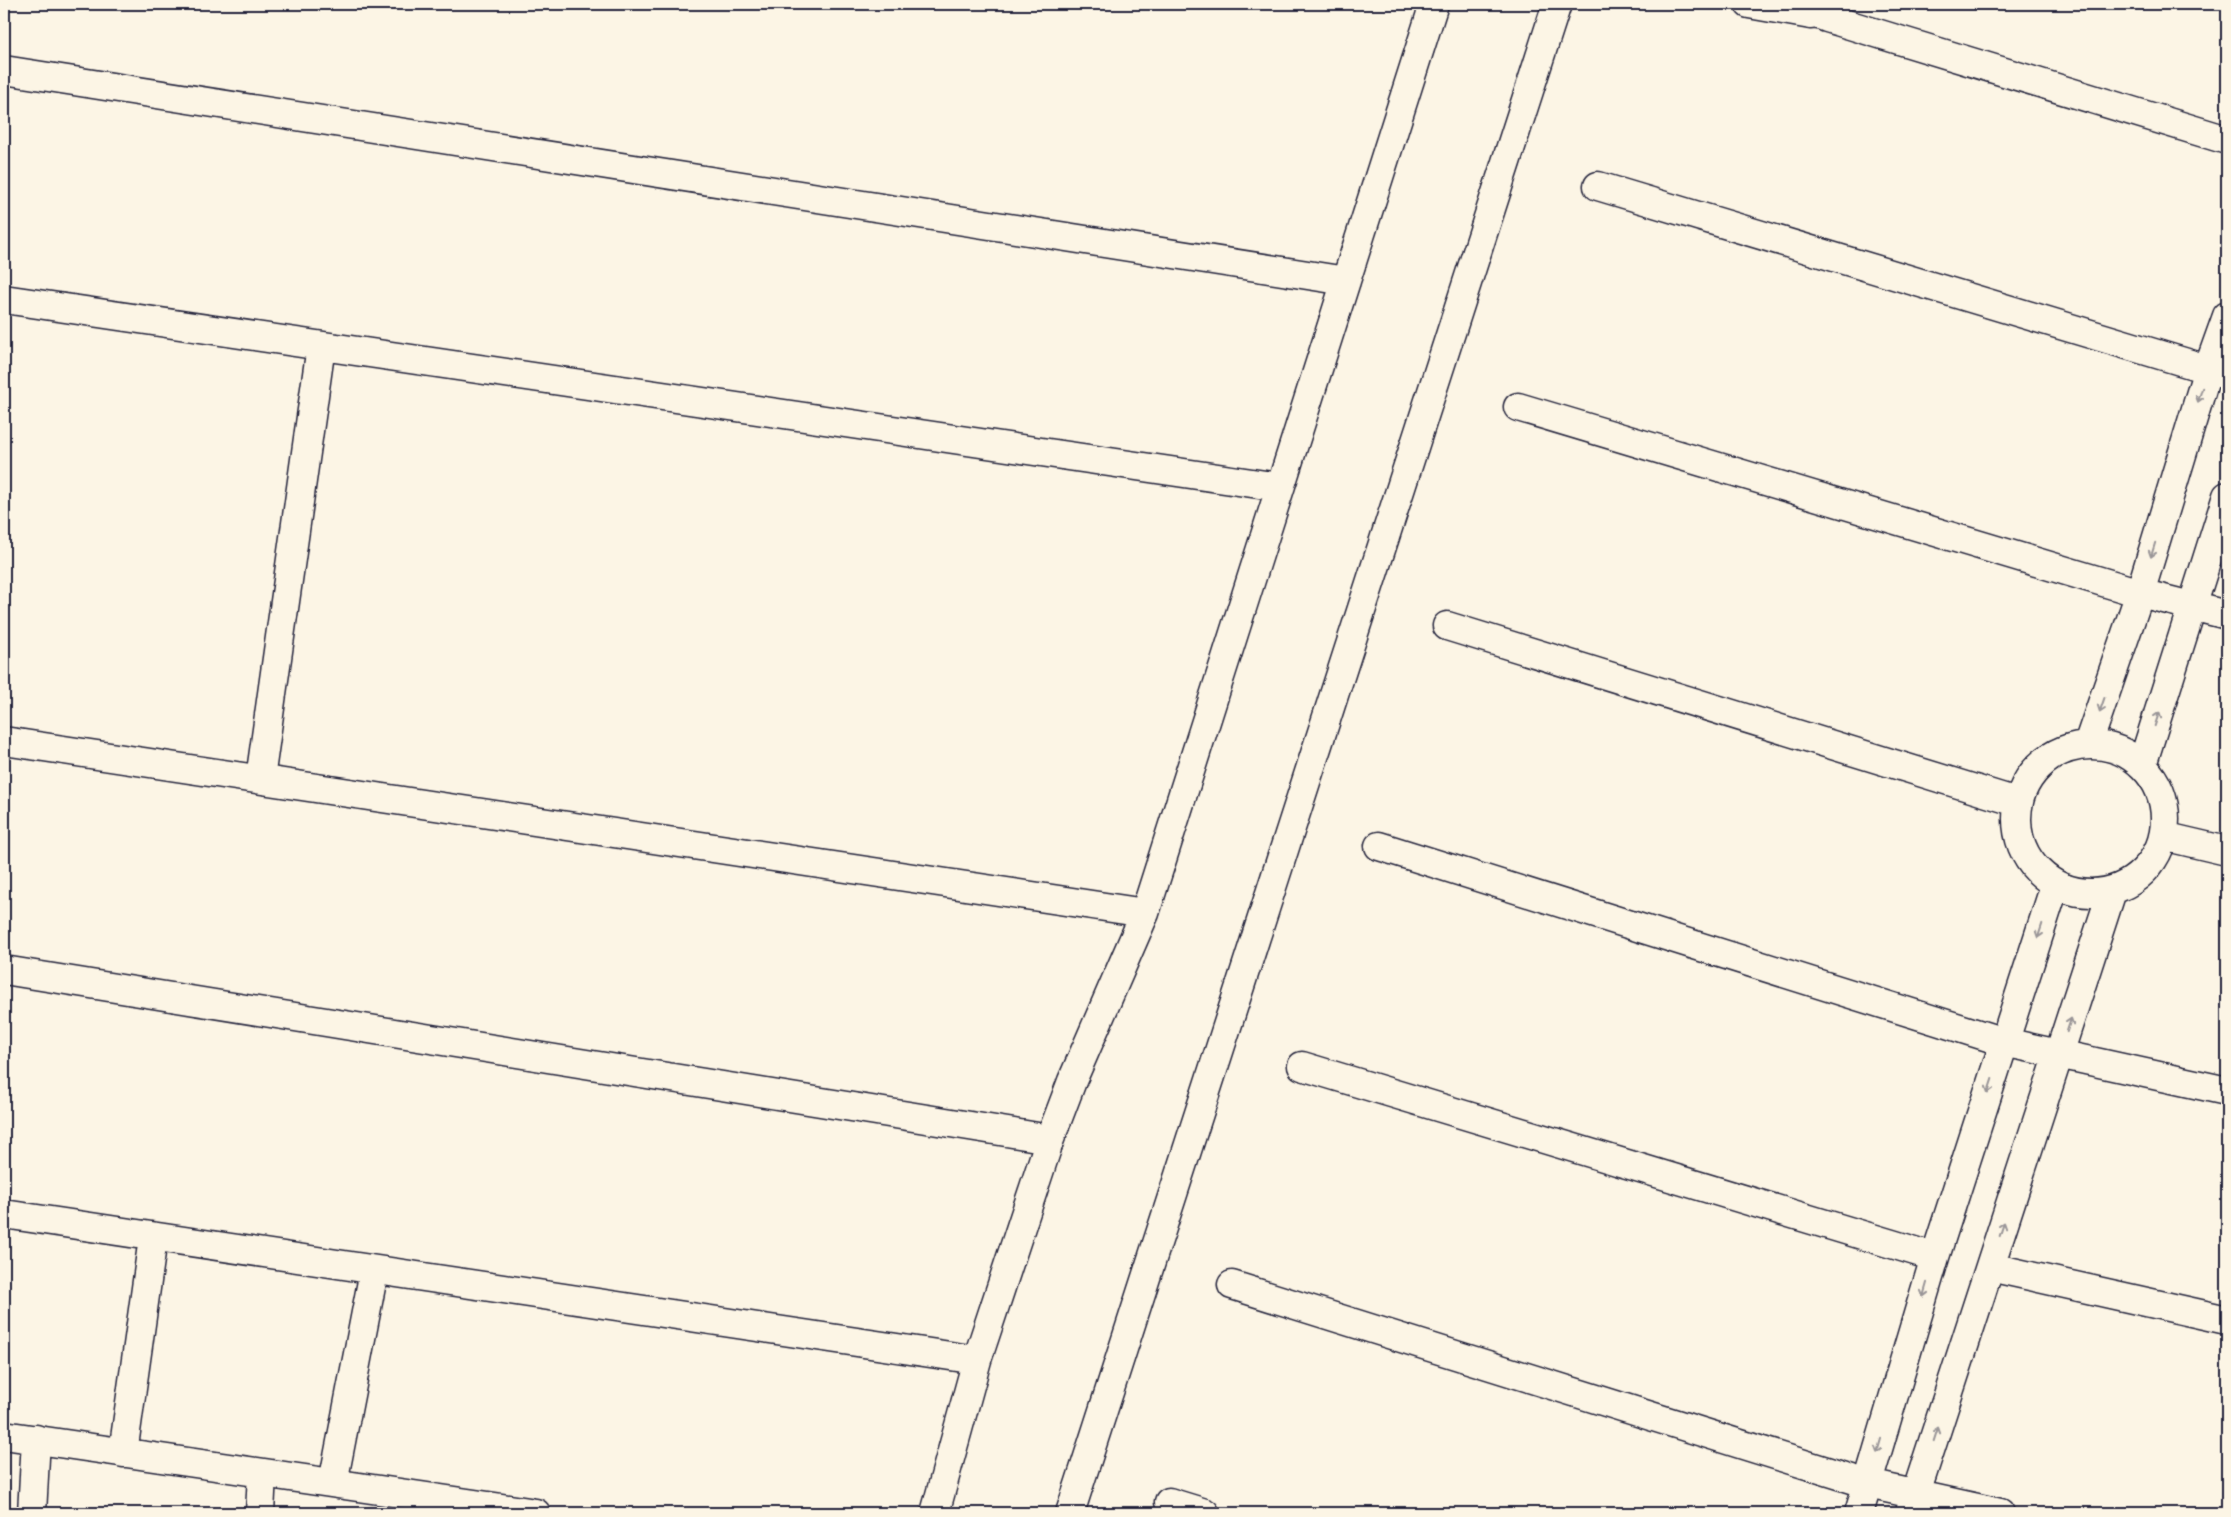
<svg xmlns="http://www.w3.org/2000/svg" width="2231" height="1517" font-family="Pangolin,sans-serif">
	<style>
		.lines { fill: none; stroke-linecap: round; stroke-linejoin: round }
		.minor-casing { stroke: #22223b; stroke-width: 31 }
		.minor { stroke: #fcf5e5; stroke-width: 28 }
		.oneway { stroke: #9a9698 }
	</style>
	<rect width="100%" height="100%" fill="#fcf5e5"/>
	<filter id="ink" filterUnits="userSpaceOnUse"><feTurbulence type="fractalNoise" baseFrequency=".02" numOctaves="2"/><feDisplacementMap in="SourceGraphic" scale="10" xChannelSelector="R" yChannelSelector="G"/><feConvolveMatrix kernelMatrix="1 2 1 2 8 2 1 2 1" color-interpolation-filters="sRGB"/></filter>
	<g filter="url(#ink)">
		<g class="lines">
			<defs>
				<path id="minor" d="M1749,4L1811,15
					M1792,4L1827,18L2227,140
					M4,70L1346,281
					M1598,186L2227,375
					M4,299L1279,487
					M1518,407L2140,593L2227,615
					M1447,626L2017,802
					M4,741L1145,913
					M2088,744L2140,593L2208,369L2227,316
					M2017 819a74 74 0 1 1 148 0a74 74 0 1 1-148 0Z
					M2142,765L2227,496
					M260,779L321,346
					M2163,836L2227,851
					M1379,846L2004,1042L2227,1091
					M4,970L1050,1139
					M1302,1066L1935,1257
					M4,1214L977,1360
					M1990,1267L2227,1320
					M1232,1285L1868,1484L2000,1513
					M4,1435L536,1513
					M123,1453L153,1238
					M333,1483L374,1271
					M1169,1502L1205,1513
					M1910,1512L2112,891
					M32,1513L36,1439
					M260,1513L262,1473
					M935,1513L977,1360L1050,1139L1072,1081L1145,913L1434,4
					M1070,1513L1557,4
					M1859,1513L1935,1257L2055,885"/>
			</defs>
			<use href="#minor" class="minor-casing"/>
			<use href="#minor" class="minor"/>
		</g>
		<defs><path id="oneway-shaft" d="M-6 0H5M1.5-3L5.5 0L1.5 3" fill="none" stroke-width="1.6" stroke-linecap="round" stroke-linejoin="round" transform="scale(1.25)"/></defs>
		<g class="oneway">
			<use href="#oneway-shaft" transform="translate(2200 395) rotate(107)"/>
			<use href="#oneway-shaft" transform="translate(2153 550) rotate(107)"/>
			<use href="#oneway-shaft" transform="translate(2102 705) rotate(109)"/>
			<use href="#oneway-shaft" transform="translate(2157 719) rotate(-72)"/>
			<use href="#oneway-shaft" transform="translate(2040 931) rotate(108)"/>
			<use href="#oneway-shaft" transform="translate(2069 1025) rotate(-72)"/>
			<use href="#oneway-shaft" transform="translate(1990 1086) rotate(108)"/>
			<use href="#oneway-shaft" transform="translate(2002 1229) rotate(-72)"/>
			<use href="#oneway-shaft" transform="translate(1925 1290) rotate(106)"/>
			<use href="#oneway-shaft" transform="translate(1936 1434) rotate(-72)"/>
			<use href="#oneway-shaft" transform="translate(1879 1446) rotate(106)"/>
		</g>
	</g>
	<rect width="2231" height="1517" fill="none" stroke="#fcf5e5" stroke-width="20"/>
	<rect x="10" y="10" width="2211" height="1497" fill="none" stroke="#22223b" stroke-width="2" filter="url(#ink)"/>
</svg>
